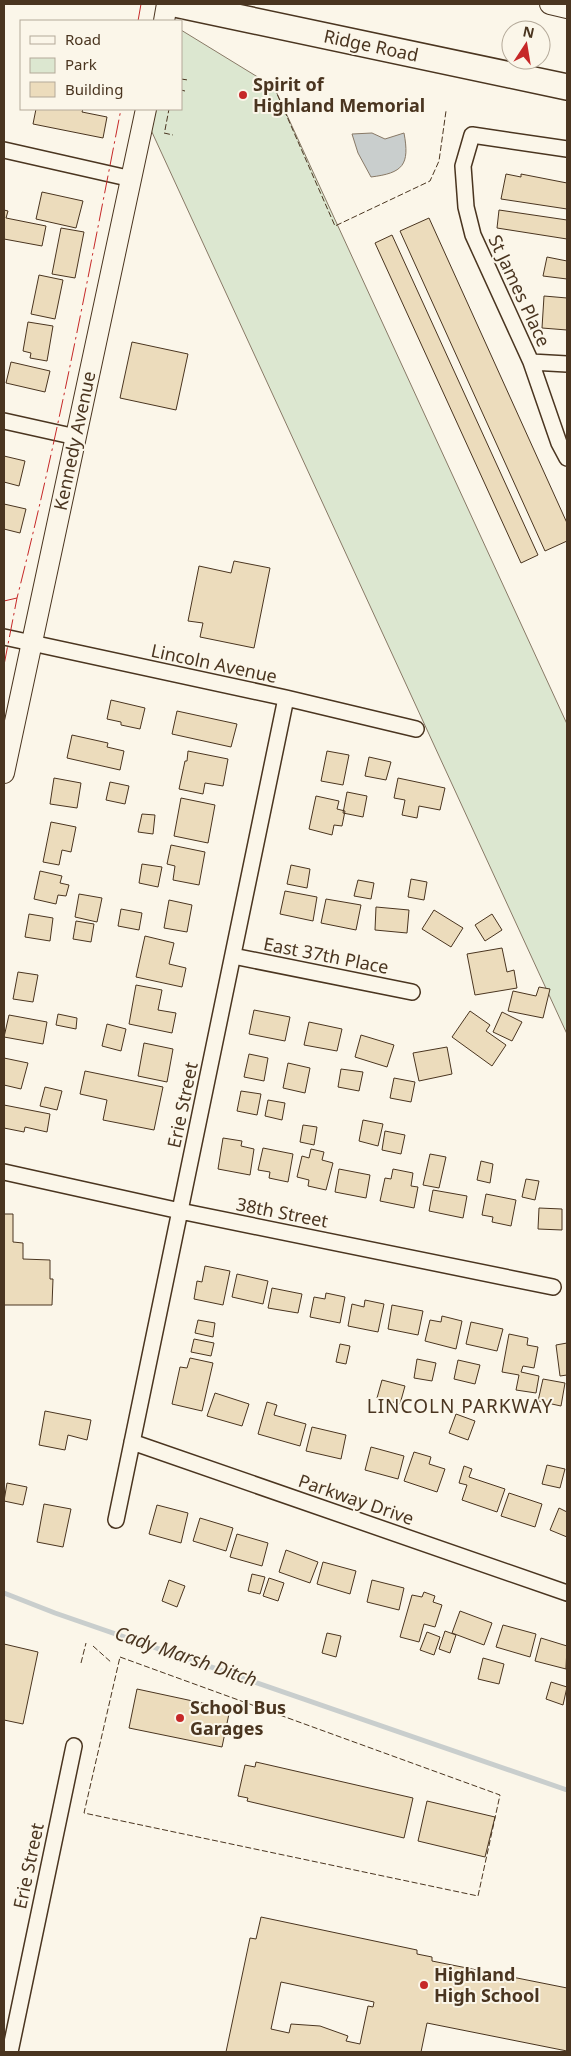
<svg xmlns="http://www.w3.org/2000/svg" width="571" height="2056" font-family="'Noto Sans',sans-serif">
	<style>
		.green { fill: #dce7d0; stroke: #887966 }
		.water { fill: #c9cecd; stroke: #887966 }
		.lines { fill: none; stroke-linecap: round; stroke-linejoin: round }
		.stream { stroke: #c9cecd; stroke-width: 5 }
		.building { fill: #ecdcbc; stroke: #4a3520; fill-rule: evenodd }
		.minor-casing { stroke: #4a3520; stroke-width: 18 }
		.tertiary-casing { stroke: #4a3520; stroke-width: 22 }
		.primary-casing { stroke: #4a3520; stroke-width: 28 }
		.minor { stroke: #fbf6e9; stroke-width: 15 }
		.tertiary { stroke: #fbf6e9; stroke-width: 20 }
		.primary { stroke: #fbf6e9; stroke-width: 25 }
		.fence { stroke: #4a3520; stroke-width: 1; stroke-dasharray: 6 2.5; stroke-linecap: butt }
		.power { stroke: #c62828; stroke-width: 1; stroke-dasharray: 18 4 2.5 4; stroke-linecap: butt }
		.poi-dot { fill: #c62828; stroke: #fbf6e9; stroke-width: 2 }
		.labels { text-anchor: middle; stroke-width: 4; stroke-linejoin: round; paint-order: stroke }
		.street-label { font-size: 18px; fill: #4a3520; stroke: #fbf6e9 }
		.poi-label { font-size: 18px; font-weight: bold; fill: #4a3520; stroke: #fbf6e9; text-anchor: start }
		.neighbourhood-label { font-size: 19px; letter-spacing: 1px; fill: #4a3520; stroke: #fbf6e9 }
		.water-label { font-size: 19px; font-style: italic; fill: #4a3520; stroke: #fbf6e9 }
	</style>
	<rect width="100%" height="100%" fill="#fbf6e9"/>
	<path class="green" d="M181,30L274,87L567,724V1034L145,117L146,109H181Z"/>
	<path class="water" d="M372,133L385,139L404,133C410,165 403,173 371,177L358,153L352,134Z"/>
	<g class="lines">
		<path class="stream" d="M4,1593L55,1613L567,1790"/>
	</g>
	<path class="building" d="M36,109H83L82,112L107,117L103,138L33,124Z
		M506,174L521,177V174L567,183V209L501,199Z
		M42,192L83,201L76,228L36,219Z
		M4,210L8,211L6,218L46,226L42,246L4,239Z
		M499,210L567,220V239L497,228Z
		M429,218L567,523V541L545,551L400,231Z
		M61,228L84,232L75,278L52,274Z
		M392,235L538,555L521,563L375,243Z
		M547,257L567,261V279L543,276Z
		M39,275L63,280L55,319L31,314Z
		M544,296L567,298V330L542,328Z
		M28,322L53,326L47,361L30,358L31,353L23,351Z
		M132,342L188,354L176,410L120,398Z
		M11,362L50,371L45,392L6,383Z
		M4,456L25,461L19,486L4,482Z
		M4,504L26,509L20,533L4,529Z
		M234,561L270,568L254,648L200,637L203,623L188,621L199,566L231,573Z
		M111,700L145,708L140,729L121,725V722L107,719Z
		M177,711L237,724L231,747L172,734Z
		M72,735L108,743L107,747L124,751L120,770L67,758Z
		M188,751L228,759L223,786L205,783L203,794L179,789L185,761H187Z
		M327,751L349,755L343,785L321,781Z
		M369,757L391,762L386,780L365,776Z
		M54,778L81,783L77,808L50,804Z
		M398,778L445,788L440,810L419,806L417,818L402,815L405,800L394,798Z
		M110,782L129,786L125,804L106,800Z
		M347,792L367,796L363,817L343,813Z
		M316,796L339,801L337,809L345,811L342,826L334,825L332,835L309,829Z
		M181,798L215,805L208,843L174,836Z
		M142,814L155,815L153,834L138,832Z
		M51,822L76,827L71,852L62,850L59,865L43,862Z
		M171,845L205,852L199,885L173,880L175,866L167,864Z
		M142,864L162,867L158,887L139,883Z
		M291,865L310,869L307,888L287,884Z
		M40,871L62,876L60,883L69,885L66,896L58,895L56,904L34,899Z
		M411,879L427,882L424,900L408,897Z
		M358,880L374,883L371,899L354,896Z
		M285,891L317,897L313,921L280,914Z
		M79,894L102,898L97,922L75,917Z
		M326,899L361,905L356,930L321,923Z
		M169,900L192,905L187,932L164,928Z
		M376,907L409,910L407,933L375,930Z
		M121,909L142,913L139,930L118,926Z
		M434,910L463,928L451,947L422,929Z
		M29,914L53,918L50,941L25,937Z
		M492,914L502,930L485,941L475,925Z
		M76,921L94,924L91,942L73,939Z
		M145,936L174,943L169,964L186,968L182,987L136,977Z
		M502,948L507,972L514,970L517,988L475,995L467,954Z
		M18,972L38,975L33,1002L13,999Z
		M136,985L162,990L158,1010L176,1013L172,1033L129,1024Z
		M539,987L550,989L543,1018L508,1011L513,991L536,996Z
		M254,1010L290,1017L285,1041L249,1034Z
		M470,1011L490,1025L486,1031L506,1045L492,1066L452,1037Z
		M502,1012L522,1022L512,1041L493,1032Z
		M58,1014L77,1018L76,1029L56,1025Z
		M9,1015L47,1022L43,1044L4,1037Z
		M309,1022L342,1029L337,1051L304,1045Z
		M107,1024L126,1029L121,1051L102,1046Z
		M361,1035L394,1045L387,1067L355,1057Z
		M144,1043L173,1049L167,1082L138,1076Z
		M447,1047L452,1074L419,1081L413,1053Z
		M249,1054L268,1058L264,1081L244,1077Z
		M4,1058L28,1063L21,1089L4,1085Z
		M288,1063L310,1068L305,1093L283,1088Z
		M341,1069L363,1072L359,1091L338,1087Z
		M85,1071L163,1087L154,1130L103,1120L107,1100L80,1094Z
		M394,1078L415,1082L411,1102L390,1098Z
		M45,1087L62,1091L57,1110L40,1106Z
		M241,1091L261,1094L257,1115L237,1111Z
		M268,1100L285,1103L282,1120L265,1116Z
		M4,1105L50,1114L47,1132L25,1127L24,1132L4,1128Z
		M363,1120L383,1124L378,1146L359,1141Z
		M303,1125L317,1127L314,1145L300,1142Z
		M385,1131L405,1135L401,1154L382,1150Z
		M223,1138L242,1141L241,1146L254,1149L250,1175L218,1169Z
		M263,1148L293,1154L288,1182L269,1178L270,1172L258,1170Z
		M311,1149L324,1152L322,1160L333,1163L326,1190L308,1186L309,1180L297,1177L302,1156L309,1158Z
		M430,1154L446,1157L439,1188L423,1185Z
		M481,1161L493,1164L490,1183L477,1180Z
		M339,1169L370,1175L366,1198L335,1192Z
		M393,1169L413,1173L411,1186L418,1187L414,1208L380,1201L385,1178L391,1179Z
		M526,1179L539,1181L535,1200L522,1197Z
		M433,1190L467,1196L463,1218L429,1211Z
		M486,1194L516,1200L511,1226L492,1222L493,1217L482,1215Z
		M539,1208L562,1209V1230L538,1229Z
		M4,1214H13V1242L23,1243V1259L50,1260V1279H53L52,1305H4Z
		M205,1266L230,1271L223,1305L194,1299L197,1281L202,1282Z
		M237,1274L268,1281L263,1304L232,1297Z
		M272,1288L302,1294L298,1313L268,1308Z
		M326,1293L345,1297L340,1323L310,1317L314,1297L325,1299Z
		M365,1300L384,1304L378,1332L348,1326L352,1304L364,1307Z
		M392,1305L423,1311L418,1335L388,1329Z
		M442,1316L462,1321L456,1349L425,1341L430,1320L441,1322Z
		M198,1320L215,1323L213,1337L195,1333Z
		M471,1322L503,1329L497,1351L466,1344Z
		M509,1334L528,1338L527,1345L538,1347L534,1368L523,1366L521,1372L539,1376L536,1393L516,1390L519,1375L502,1372Z
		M194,1339L214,1343L211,1356L191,1352Z
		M567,1343V1375L560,1376L556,1345Z
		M340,1344L350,1346L346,1364L336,1362Z
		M190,1358L213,1363L202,1411L172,1404L180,1367L187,1368Z
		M417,1359L436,1363L432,1381L414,1378Z
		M458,1360L480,1365L475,1384L454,1379Z
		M543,1379L565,1383L561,1406L538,1401Z
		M382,1380L405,1386L400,1404L377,1398Z
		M215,1393L249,1404L242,1426L207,1416Z
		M267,1402L277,1405L274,1415L306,1424L300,1446L258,1434Z
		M45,1411L91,1420L87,1440L68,1435L65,1450L39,1445Z
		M456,1414L475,1421L468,1440L449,1433Z
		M312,1427L346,1435L341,1459L306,1451Z
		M371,1447L404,1456L398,1479L365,1470Z
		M414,1452L431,1457L429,1464L445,1469L437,1492L404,1481Z
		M547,1465L565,1469L560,1488L542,1484Z
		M464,1466L472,1469L469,1477L505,1489L497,1512L462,1500L467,1485L459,1483Z
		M7,1483L27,1487L23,1505L4,1501Z
		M509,1493L542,1504L535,1527L501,1516Z
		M44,1504L71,1509L63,1547L37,1542Z
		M157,1505L188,1513L181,1543L149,1534Z
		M559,1508L567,1512V1537L550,1530Z
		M200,1518L233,1528L226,1551L193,1541Z
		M237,1534L268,1543L262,1566L230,1557Z
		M286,1550L318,1562L310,1583L279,1572Z
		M323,1562L356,1571L350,1594L317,1584Z
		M252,1574L265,1577L260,1594L248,1591Z
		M269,1578L284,1583L278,1601L263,1596Z
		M169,1580L185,1586L177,1607L162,1601Z
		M372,1580L404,1588L399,1610L367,1602Z
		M424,1592L435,1596L433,1602L442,1605L435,1627L424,1624L419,1642L400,1637L412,1595L422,1597Z
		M460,1611L492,1623L484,1645L452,1633Z
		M503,1625L536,1634L530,1657L496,1647Z
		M445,1631L456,1635L450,1653L439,1649Z
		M427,1632L440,1637L434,1655L420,1650Z
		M327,1633L341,1636L336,1657L322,1653Z
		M541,1638L567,1646L566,1669L535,1661Z
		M4,1644L38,1652L23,1724L4,1720Z
		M483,1658L504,1664L499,1684L478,1679Z
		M551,1682L567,1687L563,1705L546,1699Z
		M137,1689L230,1709L222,1747L129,1728Z
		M256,1762L413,1798L404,1838L247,1801L248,1798L238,1796L245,1765L255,1767Z
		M427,1801L495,1817L485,1857L418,1841Z
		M261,1917L417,1950V1954L432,1957V1961L567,1988V2051L427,2023L421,2052H226L250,1938L256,1939ZM281,1982L374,2002L373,2007L368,2006L360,2044L346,2041L348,2036L320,2026L291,2024L289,2033L271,2029Z"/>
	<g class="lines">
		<defs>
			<path id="minor" d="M567,149L472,135L463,166L466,207L473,235L531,362L559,443L567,458
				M4,150L132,179
				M531,362L567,364
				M4,421L76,437
				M4,637L286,698L416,729
				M233,956L412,992
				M4,1172L180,1211L553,1287
				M132,1442L567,1593
				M116,1520L286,698
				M10,2052L74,1746"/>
			<path id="tertiary" d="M550,4L567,8
				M164,21L167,4
				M4,773L146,109"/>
			<path id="primary" d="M175,4L567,87"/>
		</defs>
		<use href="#minor" class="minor-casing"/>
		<use href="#tertiary" class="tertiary-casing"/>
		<use href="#primary" class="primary-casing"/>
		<use href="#minor" class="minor"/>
		<use href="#tertiary" class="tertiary"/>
		<use href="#primary" class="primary"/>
		<path class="fence" d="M181,79L188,80
			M274,87L335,226L430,181L439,161L446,111
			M181,90L185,91
			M165,130L169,109
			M164,133L173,135
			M93,1646L112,1663
			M120,1657L500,1795L478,1896L84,1813Z
			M81,1663L86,1643"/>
		<path class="power" d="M138,21L141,4
			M4,601L17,598C58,437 89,273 121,109
			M4,665L17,598"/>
	</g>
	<g class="poi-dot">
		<circle cx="243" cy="95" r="5"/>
		<circle cx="180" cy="1718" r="5"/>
		<circle cx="424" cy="1985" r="5"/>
	</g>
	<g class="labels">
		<g class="street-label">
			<text transform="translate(371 46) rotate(12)" y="6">Ridge Road</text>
			<text transform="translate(519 291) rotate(65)" y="6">St James Place</text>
			<text transform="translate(75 441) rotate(-78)" y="6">Kennedy Avenue</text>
			<text transform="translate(214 664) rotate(12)" y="6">Lincoln Avenue</text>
			<text transform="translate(326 956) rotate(11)" y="6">East 37th Place</text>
			<text transform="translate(183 1105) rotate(-78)" y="6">Erie Street</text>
			<text transform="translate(282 1213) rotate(11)" y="6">38th Street</text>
			<text transform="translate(356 1500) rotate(19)" y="6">Parkway Drive</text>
			<text transform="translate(29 1866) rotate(-78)" y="6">Erie Street</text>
		</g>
		<g class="poi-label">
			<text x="253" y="91">Spirit of<tspan x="253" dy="21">Highland Memorial</tspan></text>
			<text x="190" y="1714">School Bus<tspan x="190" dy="21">Garages</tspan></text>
			<text x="434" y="1981">Highland<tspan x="434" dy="21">High School</tspan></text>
		</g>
		<g class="neighbourhood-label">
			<text x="460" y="1413">LINCOLN PARKWAY</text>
		</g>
		<g class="water-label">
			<text transform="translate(186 1656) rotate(19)" y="7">Cady Marsh Ditch</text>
		</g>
	</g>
	<rect width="571" height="2056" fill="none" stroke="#4a3520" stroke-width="10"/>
	<rect x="20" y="20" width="162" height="90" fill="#fbf6e9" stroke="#b4a999"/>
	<rect x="30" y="36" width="25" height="8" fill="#fbf6e9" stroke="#b4a999"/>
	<text x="65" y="45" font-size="15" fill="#4a3520">Road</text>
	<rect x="30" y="58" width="25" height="15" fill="#dce7d0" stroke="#b4a999"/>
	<text x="65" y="70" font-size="15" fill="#4a3520">Park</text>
	<rect x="30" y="82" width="25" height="15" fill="#ecdcbc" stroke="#b4a999"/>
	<text x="65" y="95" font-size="15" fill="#4a3520">Building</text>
	<g transform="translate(526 45) rotate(12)"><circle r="24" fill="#fbf6e9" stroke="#b4a999"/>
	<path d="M0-4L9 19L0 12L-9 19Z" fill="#c62828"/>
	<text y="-8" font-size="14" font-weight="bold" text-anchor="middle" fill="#4a3520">N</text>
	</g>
</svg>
